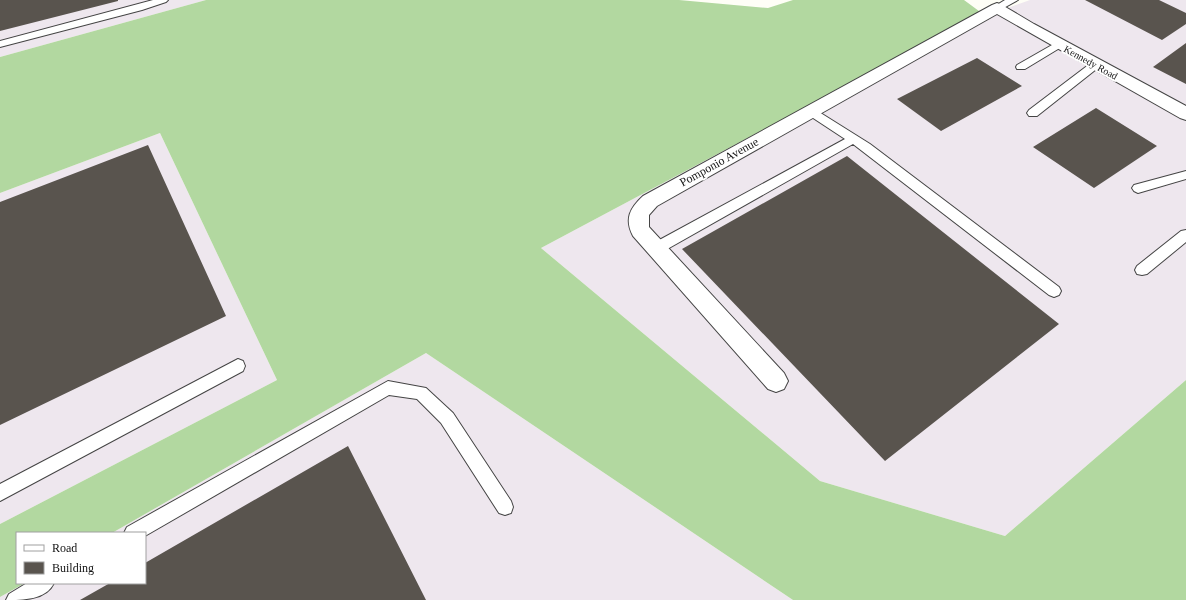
<svg xmlns="http://www.w3.org/2000/svg" width="1186" height="600" font-family="'Times New Roman',serif">
	<style>
		.industrial { fill: #eee7ee }
		.forest { fill: #b2d8a0 }
		.building { fill: #59544e }
		.lines { fill: none; stroke-linecap: round; stroke-linejoin: round }
		.lane-casing { stroke: #444; stroke-width: 2 }
		.street-casing { stroke: #444; stroke-width: 2 }
		.lane { fill: #fff; fill-rule: evenodd }
		.street { fill: #fff; fill-rule: evenodd }
		.labels { text-anchor: middle; stroke-width: 4; stroke-linejoin: round; paint-order: stroke }
		.far-street-label { font-size: 10px; fill: #111; stroke: #fff }
		.street-label { font-size: 12px; fill: #111; stroke: #fff }
	</style>
	<rect width="100%" height="100%" fill="#fefef6"/>
	<path class="industrial" d="M0,0H206L0,57Z
		M1030,0H1186V380L1005,536L820,481L541,248L960,25Z
		M160,133L277,380L0,524V193Z
		M426,353L793,600H0V597L25,583H145V533H112Z"/>
	<path class="forest" d="M206,0H679L768,8L793,0H964L983,14L960,25L541,248L820,481L1005,536L1186,380V600H793L426,353L112,533H17V583H25L0,597V524L277,380L160,133L0,193V57Z"/>
	<path class="building" d="M0,0H118V1L0,31Z
		M1085,0H1159L1186,13V24L1162,40Z
		M1186,43V84L1153,67Z
		M977,58L1022,86L941,131L897,99Z
		M1096,108L1157,146L1094,188L1033,147Z
		M148,145L226,316L0,425V202Z
		M847,156L1059,324L885,461L682,249Z
		M348,446L426,600H80L110,583H145V563Z"/>
	<g class="lines">
		<defs>
			<path id="lane" d="M153,0H168L166,2L142,10L0,47V41Z
				M1005,0H1018L1000,10H994L992,8Z
				M1059,41L1063,42L1064,44L1063,46L1025,69H1017L1016,67L1017,65Z
				M1095,62L1100,65L1099,67L1037,116H1029L1027,113L1029,110L1091,63Z
				M811,107L870,144L1059,287L1061,291L1059,295L1054,297L1049,295L853,144L662,252L657,253L652,252L650,248L652,244L845,139L807,114L805,111L807,108Z
				M1186,171V179L1138,193L1134,191L1132,188L1134,185Z
				M1186,230V242L1147,274L1142,275L1137,274L1135,270L1137,266L1181,231Z
				M238,359L243,361L245,366L243,371L0,501V484Z
				M388,381L426,388L453,413L511,501L513,507L511,513L505,515L499,513L441,423L417,399L389,395L145,536V533H124L127,527Z
				M27,583H54C46,600 23,600 6,600L9,594Z"/>
			<path id="street" d="M997,3L1002,5L1034,24L1186,106V120L1180,118L997,14L657,206L649,215V227L784,373L788,381L784,389L776,392L768,389L633,236C624,219 630,208 643,196L992,5Z"/>
		</defs>
		<use href="#lane" class="lane-casing"/>
		<use href="#street" class="street-casing"/>
		<use href="#lane" class="lane"/>
		<use href="#street" class="street"/>
	</g>
	<g class="labels">
		<g class="far-street-label">
			<text transform="translate(1091 62) rotate(29)" y="4">Kennedy Road</text>
		</g>
		<g class="street-label">
			<text transform="translate(719 162) rotate(-29)" y="4">Pomponio Avenue</text>
		</g>
	</g>
	<rect x="16" y="532" width="130" height="52" fill="#ffffff" stroke="#a0a0a0"/>
	<rect x="24" y="545" width="20" height="6" fill="#ffffff" stroke="#a0a0a0"/>
	<text x="52" y="552" font-size="12" fill="#111111">Road</text>
	<rect x="24" y="562" width="20" height="12" fill="#59544e" stroke="#a0a0a0"/>
	<text x="52" y="572" font-size="12" fill="#111111">Building</text>
</svg>
